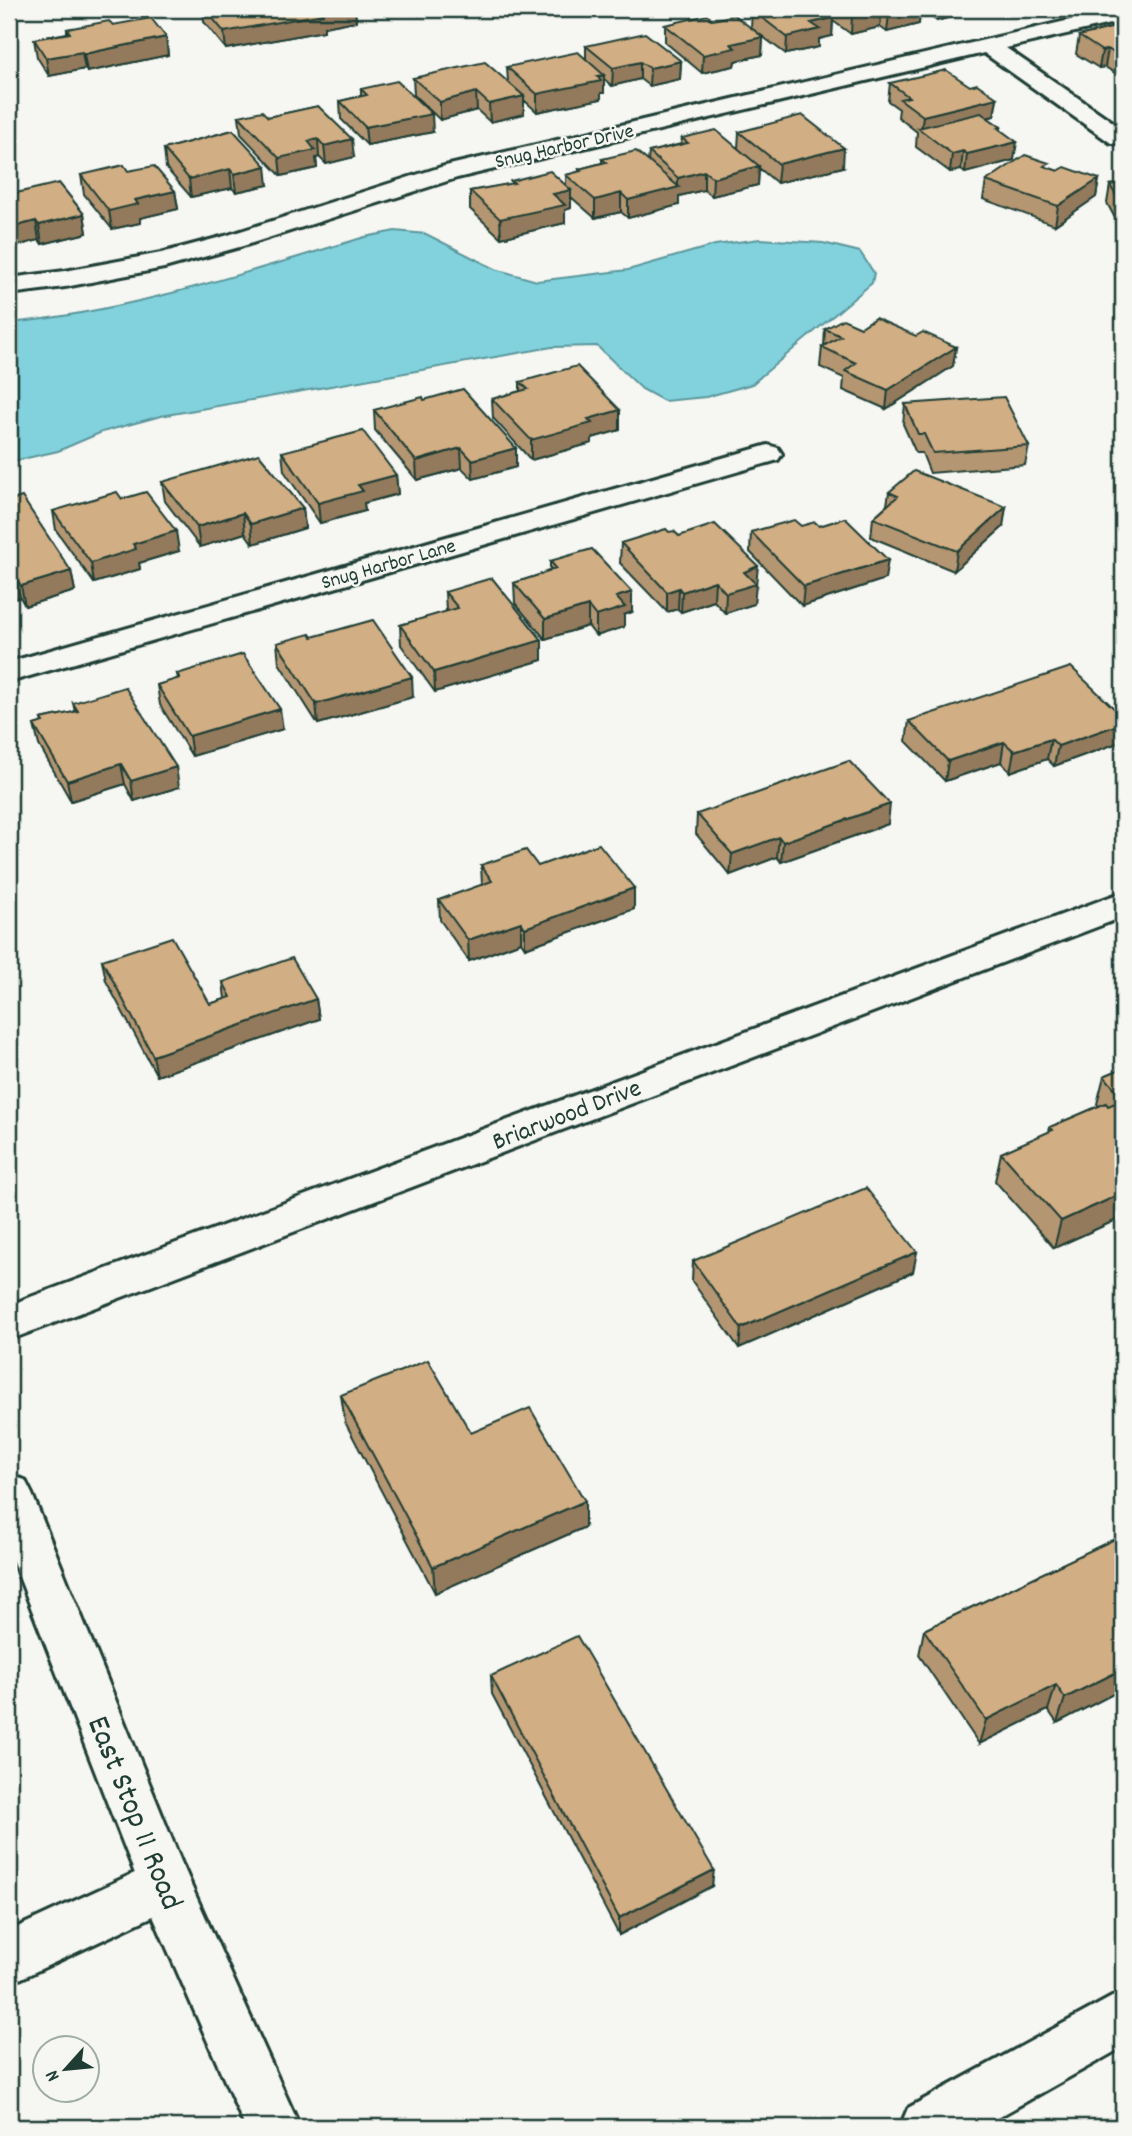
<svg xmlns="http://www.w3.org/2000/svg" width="1132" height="2136" font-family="Dekko,sans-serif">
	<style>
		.water { fill: #82d2de; stroke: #5a969a; stroke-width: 2 }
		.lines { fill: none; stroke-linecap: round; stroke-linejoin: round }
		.minor-casing { stroke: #1f3d34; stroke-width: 6 }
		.major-casing { stroke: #1f3d34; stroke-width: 6 }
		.minor { fill: #f6f6f2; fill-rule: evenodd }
		.major { fill: #f6f6f2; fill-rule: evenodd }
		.wall { fill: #b59672; stroke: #1f3d34; stroke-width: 2 }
		.shaded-wall { fill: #937a5c; stroke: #1f3d34; stroke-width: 2 }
		.building { fill: #d2ae84; stroke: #1f3d34; stroke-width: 2 }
		.labels { text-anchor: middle; stroke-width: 5; stroke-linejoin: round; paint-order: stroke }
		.far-street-label { font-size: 21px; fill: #1f3d34; stroke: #f6f6f2 }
		.street-label { font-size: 26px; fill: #1f3d34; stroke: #f6f6f2 }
		.near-street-label { font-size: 32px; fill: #1f3d34; stroke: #f6f6f2 }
	</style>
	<rect width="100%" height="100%" fill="#f6f6f2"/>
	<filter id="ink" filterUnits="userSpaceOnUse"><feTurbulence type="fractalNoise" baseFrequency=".0143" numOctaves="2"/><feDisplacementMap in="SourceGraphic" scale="14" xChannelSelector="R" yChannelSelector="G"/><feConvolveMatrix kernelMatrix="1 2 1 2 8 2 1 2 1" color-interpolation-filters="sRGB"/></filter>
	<g filter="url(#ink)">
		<path class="water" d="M395,231L426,234L495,269L537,281L628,270L715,245L760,239L823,243L860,252L874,273L872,283L752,384L706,397L664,401L642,389L597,346L552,347L161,416L102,432L58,451L9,462V323C128,312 250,271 365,237Z"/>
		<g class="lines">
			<defs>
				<path id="minor" d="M1117,9H1123V21L1006,48L1123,129V144L1111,143L984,53L457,178L243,246L164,268L65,287L9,294V278L65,271L161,253L225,236L441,167Z
					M768,445L778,448L782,454L778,460L9,682V662Z
					M1123,892V917L9,1340V1305Z
					M165,1859L183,1866L191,1884L183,1902L9,1984V1931Z
					M1123,1991V2047L981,2127H900L908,2108Z"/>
				<path id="major" d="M9,1475L25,1480L32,1494L186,1874L300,2127H245L139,1884L9,1551Z"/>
			</defs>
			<use href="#minor" class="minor-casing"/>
			<use href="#major" class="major-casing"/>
			<use href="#minor" class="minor"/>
			<use href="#major" class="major"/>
		</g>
		<path class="wall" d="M203,9H355L356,21L324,27V31L226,49L204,22Z
			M413,9H447L419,15Z
			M758,9H979L937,21L920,10L919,24L887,32L880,27L851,34L833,21L832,36L819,39V47L786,54L751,28L752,10Z
			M713,20L763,37L762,55L735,61L734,66L702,73L665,42V25Z
			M113,25L166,37L168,55L87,72L85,69L49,76L37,57L34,39L67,33V29Z
			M1123,25V78L1105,67L1099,68L1076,54L1079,36Z
			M586,46L681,61L680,79L649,86L640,79L612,86L604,79V93H601V99L537,112L524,100V114L490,122L477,110L440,120L414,95L413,78L508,82L507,67L586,59Z
			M890,83L970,86L997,98L994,116L988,118L1001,127V130L1014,160L965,173L961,170L950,172L916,147L917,132L898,117L899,109L888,101Z
			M361,89L433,132L367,145L341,119L340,101L361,96Z
			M318,106L354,157L326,164L319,157L316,158L317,168L281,176L241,134L239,116L268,117Z
			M233,130L268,185L236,192L232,188L191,197L166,168L164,149Z
			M739,132L843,167L777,183L759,168L758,185L712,196L704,190L679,196V205L628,218L621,212L595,218L571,197V208L565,210V223L501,238L470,209V191L511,184V181L566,186V175L579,172V169L602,163V159L648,161L649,152L681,144L682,138L738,148Z
			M1049,168L1058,171L1099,179L1096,197L1055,225L983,199L986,181Z
			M128,171L175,191L178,209L140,218V223L112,229L84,194L81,175Z
			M1123,183V233L1107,203L1110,185Z
			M9,192L16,193L84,214L87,233L42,244L39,240L12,247L9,243Z
			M861,327L916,336L956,347L953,366L886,409L843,390L844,378L820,367L822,347L824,346L825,329Z
			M520,382L620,410V430L592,438V443L531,460L493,418L492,399L520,391Z
			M424,400L516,448V467L473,479L462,468L417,480L375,430L374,410Z
			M905,404L1029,446L1025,465L930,473L922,453H916L903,424Z
			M282,452L396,475L398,494L364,503L365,511L320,523L284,471Z
			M162,482L303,508L305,528L253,544L245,533L200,547L165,501Z
			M889,492L1003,527L954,571L871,537L873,518L887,505Z
			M122,499L179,551L139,563L140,569L94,583L56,530L53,511Z
			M9,501L71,571L75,591L25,606L20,597L9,601Z
			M801,526H819L885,579L802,606L750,552L751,532Z
			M669,532L679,536L757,586L755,587L754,604L725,613L714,601L681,612L678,609L667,612L620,563L621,543Z
			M550,561L632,612L624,615V627L596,636L588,626L545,639L515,603L514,583L546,573V571L550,570Z
			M445,592L542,640V660L435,692L401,645L400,625L446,612Z
			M312,637L413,697L318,724L279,663L277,643Z
			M177,674L283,729L192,756L160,705L157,685L178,679Z
			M73,703L179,787L134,801L125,784L71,801L39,745L34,725L42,723L41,719L75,712Z
			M909,721L1123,741L1054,766L1047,759L1010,772L1001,762L945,781L906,741Z
			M697,814L888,824L781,862L777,857L730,875L696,834Z
			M481,865L538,866L634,888V909L525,948L521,942L469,961L440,920L439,900L482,885Z
			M102,960L210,1004L225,999L223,982L316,999L319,1019L157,1076L106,981Z
			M1123,1068V1217L1054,1248L995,1181L1001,1153L1049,1132L1050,1127L1099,1106L1097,1104L1104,1076Z
			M693,1261L913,1272L739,1348L692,1281Z
			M341,1395L585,1527L435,1593L345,1422Z
			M1123,1535V1689L1057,1723L1048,1710L979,1744L919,1655L924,1630Z
			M491,1676L712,1886L619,1935L492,1694Z"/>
		<path class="shaded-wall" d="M328,9H355L356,21L324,27V31L226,49L224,32Z
			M419,9H447L419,15Z
			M912,9H920L919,24L887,32L889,14Z
			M938,9H979L937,21Z
			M882,10L880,27L851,34L852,16Z
			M833,18L832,36L819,39V47L786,54L787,37L811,23Z
			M166,37L168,55L87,72L84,54Z
			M763,37L762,55L735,61L734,66L702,73L703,55L731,44Z
			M1108,49L1105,67L1099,68L1102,51Z
			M82,52L85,69L49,76L46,58Z
			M681,61L680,79L649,86L650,68Z
			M640,62V79L612,86L613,68Z
			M604,75V93H601V99L537,112V94Z
			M476,92L477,110L440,120V102Z
			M524,96V114L490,122L489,104Z
			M997,98L994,116L924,133L921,131L923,116Z
			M432,114L433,132L367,145L365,127Z
			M318,139L319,157L316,158L317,168L281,176L279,158L308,141Z
			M352,139L354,157L326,164L324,146Z
			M1017,142L1014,160L965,173L967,154Z
			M844,148L843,167L777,183L779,164Z
			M963,151L961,170L950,172L952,154Z
			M266,166L268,185L236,192L234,174Z
			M759,166L758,185L712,196L713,178Z
			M230,169L232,188L191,197L189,179Z
			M704,171V190L679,196V205L628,218V200L678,187V178Z
			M1099,179L1096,197L1055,225L1058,206Z
			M571,190V208L565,210V223L501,238L500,219L553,194Z
			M175,191L178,209L140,218V223L112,229L109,211L135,200Z
			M621,193V212L595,218V200Z
			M84,214L87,233L42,244L39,225Z
			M36,221L39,240L12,247L9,228Z
			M956,347L953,366L886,409L888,390Z
			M620,410V430L592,438V443L531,460V440L588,419Z
			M461,448L462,468L417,480L416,461Z
			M516,448V467L473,479L472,460Z
			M396,475L398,494L364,503L365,511L320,523L318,503L358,485Z
			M1006,507L1003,527L954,571L957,551Z
			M303,508L305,528L253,544L251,524Z
			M243,513L245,533L200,547L197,527Z
			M176,531L179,551L139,563L140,569L94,583L91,563L133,544Z
			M888,560L885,579L802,606L804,586Z
			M758,566L754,604L725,613L726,593L744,572Z
			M71,571L75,591L25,606L21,586Z
			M16,577L20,597L9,601V579Z
			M715,581L714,601L681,612L682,592Z
			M679,588L678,609L667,612V592Z
			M632,592V612L624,615V627L596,636V616L616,597Z
			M588,606V626L545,639V619Z
			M542,640V660L435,692L434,672Z
			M412,677L413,697L318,724L316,704Z
			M280,709L283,729L192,756L189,736Z
			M1123,723V741L1054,766L1058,746Z
			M1051,739L1047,759L1010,772L1014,751Z
			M1004,742L1001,762L945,781L948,761Z
			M121,764L125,784L71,801L67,781Z
			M176,767L179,787L134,801L131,781Z
			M890,804L888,824L781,862L783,842Z
			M779,837L777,857L730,875L732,854Z
			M634,888V909L525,948V928Z
			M521,922V942L469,961L468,940Z
			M316,999L319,1019L157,1076L153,1056Z
			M1123,1193V1217L1054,1248L1061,1221Z
			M917,1252L913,1272L739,1348L741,1328Z
			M585,1501V1527L435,1593L433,1567Z
			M1123,1669V1689L1057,1723L1065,1698Z
			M1056,1685L1048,1710L979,1744L986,1720Z
			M714,1870L712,1886L619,1935V1918Z"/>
		<path class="building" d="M205,9H328L320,10L323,14L224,32Z
			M758,9H820L833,18L811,23L820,29L787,37L752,10Z
			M841,9H912L889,14L882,10L852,16Z
			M707,15L713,20L734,15L763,37L731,44L735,48L703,55L665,25Z
			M151,18L166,37L84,54L82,52L46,58L34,39L70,33L67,29L109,21L113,25Z
			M1123,25V59L1108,49L1102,51L1079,36Z
			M645,33L681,61L650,68L640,62L613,68L586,46Z
			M578,52L604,75L597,76L601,81L537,94L507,67Z
			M485,62L524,96L489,104L476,92L440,102L413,78Z
			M946,70L970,86L977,84L997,98L923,116L900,99L909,97L890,83Z
			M397,81L432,114L365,127L340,101L367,95L361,89Z
			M318,106L352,139L324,146L318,139L308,141L315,150L279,158L239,116L262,111L268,117Z
			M981,113L1001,127L998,128L1017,142L967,154L963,151L952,154L918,128Z
			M802,115L844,148L779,164L739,132Z
			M233,130L266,166L234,174L230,169L189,179L164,149Z
			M716,130L759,166L713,178L704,171L678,178L649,152L688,143L682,138Z
			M636,151L679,187L628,200L621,193L595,200L566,175L581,171L579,169L606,162L602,159Z
			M1025,155L1049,163L1044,166L1058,171L1065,167L1099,179L1058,206L986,181Z
			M124,165L128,171L154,166L175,191L135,200L138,204L109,211L81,175Z
			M550,171L571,190L553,194L565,205L500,219L470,191L514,183L511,181Z
			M59,183L84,214L39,225L36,221L9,228V192L14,190L16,193Z
			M1123,183V208L1110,185Z
			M875,318L916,336L923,332L956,347L888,390L845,371L856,363L822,347L841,336L825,329L843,319L861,327Z
			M577,366L620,410L588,419L592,423L531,440L492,399L528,389L520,382Z
			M463,389L516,448L472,460L461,448L416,461L374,410L423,397L424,400Z
			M1004,397L1029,446L933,453L924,434H918L905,404Z
			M363,431L396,475L358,485L363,491L318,503L282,452Z
			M259,454L303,508L251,524L243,513L197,527L162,482Z
			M914,471L1006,507L957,551L873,518L898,496L889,492Z
			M117,492L122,499L146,492L176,531L133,544L136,549L91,563L53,511Z
			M22,497L71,571L21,586L16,577L9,579V501Z
			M845,518L888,560L804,586L751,532L794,520L801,526L815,522L819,526Z
			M715,524L758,566L744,572L756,584L726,593L715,581L682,592L679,588L667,592L621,543L666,529L669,532L674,531L679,536Z
			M592,549L632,592L616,597L625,607L596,616L588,606L545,619L514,583L548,572L546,571L556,568L550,561Z
			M492,578L542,640L434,672L400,625L458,608L445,592Z
			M373,620L412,677L316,704L277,643L310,634L312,637Z
			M243,654L280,709L189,736L157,685L180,678L177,674Z
			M1071,667L1123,717V723L1058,746L1051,739L1014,751L1004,742L948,761L909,721Z
			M125,687L176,767L131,781L121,764L67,781L34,725L43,722L41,719L78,711L73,703Z
			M849,761L890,804L783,842L779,837L732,854L697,814Z
			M599,844L634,888L525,928L521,922L468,940L439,900L492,881L481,865L526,850L538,866Z
			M172,937L210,1004L231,997L223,982L292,958L316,999L153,1056L102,960Z
			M1123,1068V1098L1104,1076Z
			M1123,1100V1193L1061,1221L1001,1153L1053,1130L1050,1127L1106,1103L1108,1106Z
			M866,1188L917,1252L741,1328L693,1261Z
			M428,1360L471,1433L530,1408L585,1501L433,1567L341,1395Z
			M1123,1535V1669L1065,1698L1056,1685L986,1720L924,1630Z
			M577,1636L714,1870L619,1918L491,1676Z"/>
	</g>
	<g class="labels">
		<g class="far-street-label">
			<text transform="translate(564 145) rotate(-13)" y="7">Snug Harbor Drive</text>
			<text transform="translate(388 563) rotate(-16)" y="7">Snug Harbor Lane</text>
		</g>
		<g class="street-label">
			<text transform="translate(566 1113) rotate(-21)" y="9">Briarwood Drive</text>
		</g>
		<g class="near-street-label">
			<text transform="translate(137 1812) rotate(68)" y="11">East Stop 11 Road</text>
		</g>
	</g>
	<rect width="1132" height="2136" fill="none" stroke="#f6f6f2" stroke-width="35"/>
	<rect x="18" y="18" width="1097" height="2101" fill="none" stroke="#1f3d34" stroke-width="2.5" filter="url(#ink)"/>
	<g transform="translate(66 2069) rotate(243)"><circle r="33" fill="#f6f6f2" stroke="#a0aca6" stroke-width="2"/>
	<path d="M0-5L12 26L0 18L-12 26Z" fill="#1f3d34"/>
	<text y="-10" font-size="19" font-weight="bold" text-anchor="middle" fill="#1f3d34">N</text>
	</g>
</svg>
